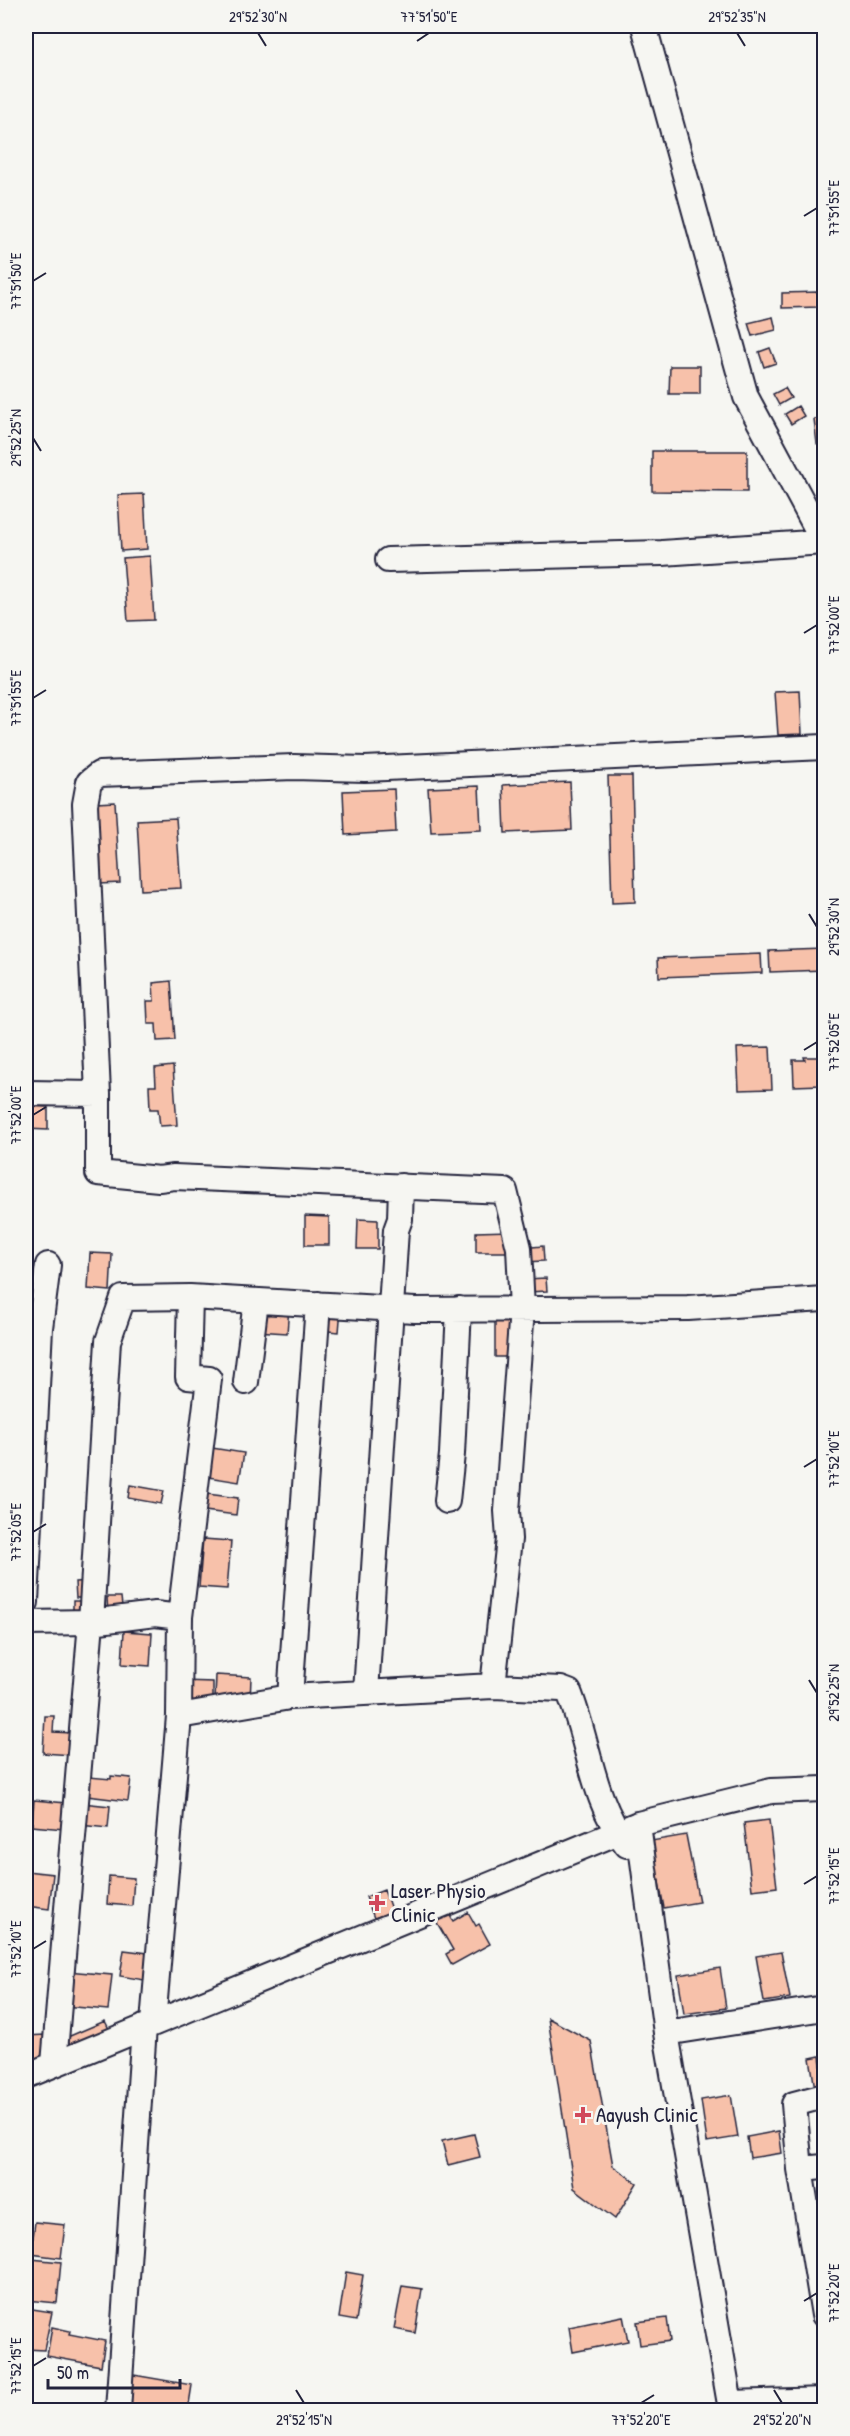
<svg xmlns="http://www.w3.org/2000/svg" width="850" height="2436" font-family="'Patrick Hand',sans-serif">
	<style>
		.building { fill: #f7c1aa; stroke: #22223b; stroke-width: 1.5 }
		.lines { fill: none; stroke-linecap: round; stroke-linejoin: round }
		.minor-casing { stroke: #22223b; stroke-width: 28 }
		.minor { stroke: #f6f6f2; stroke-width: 24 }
		.ticks { fill: none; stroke: #22223b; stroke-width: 2 }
		.poi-dot { fill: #d1495b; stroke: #f6f6f2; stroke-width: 2 }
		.labels { text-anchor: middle; stroke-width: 6; stroke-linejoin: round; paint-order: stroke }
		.poi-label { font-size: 21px; fill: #22223b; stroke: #f6f6f2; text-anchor: start }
		.neatline { fill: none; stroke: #22223b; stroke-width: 2 }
		.ticks-label { font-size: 15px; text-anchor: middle; fill: #22223b }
	</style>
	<rect width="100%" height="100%" fill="#f6f6f2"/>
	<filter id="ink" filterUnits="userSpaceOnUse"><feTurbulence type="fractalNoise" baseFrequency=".0167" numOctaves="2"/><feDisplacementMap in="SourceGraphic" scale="12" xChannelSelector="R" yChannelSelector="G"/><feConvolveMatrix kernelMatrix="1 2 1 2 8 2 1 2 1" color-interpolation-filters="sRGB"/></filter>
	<g filter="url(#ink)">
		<path class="building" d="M819,292V307L782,308V293Z
			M773,317L776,330L752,336L748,323Z
			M770,348L776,363L764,367L759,352Z
			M670,366H700V394H669Z
			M785,388L791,398L779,405L773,394Z
			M798,406L804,416L791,424L785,414Z
			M824,417V443L817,444L814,419Z
			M652,451H747V492L652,491Z
			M144,494L147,549L121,551L118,495Z
			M150,556L154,620L128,621L123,558Z
			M800,691L802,734L778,735L775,692Z
			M608,776H632L635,902L612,903Z
			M570,782L572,830L505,833L503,785Z
			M479,786L481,830L431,832L428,788Z
			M394,789L396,832L345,835L343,791Z
			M115,802L120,883L100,884L96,803Z
			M176,818L181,888L141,890L137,820Z
			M824,949V970L770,972L769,951Z
			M761,954L762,973L659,977L658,958Z
			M171,981L175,1040L157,1041L156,1024H148L147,1001H154L153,983Z
			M770,1047L772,1089L739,1090L737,1048Z
			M804,1057H824V1075L821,1076V1085L794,1086L793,1060H805Z
			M173,1066L177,1125L160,1126L158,1109H150L149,1086H156L155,1068Z
			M26,1106L48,1107V1130L26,1129Z
			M305,1216L329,1217V1245H305Z
			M358,1219L378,1220V1249H357Z
			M510,1231L511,1252H476V1232Z
			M543,1246L544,1261L522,1262L521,1248Z
			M90,1253L112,1254L110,1291L88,1289Z
			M546,1278L547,1291L527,1292L526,1279Z
			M258,1305L289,1307L287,1333L256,1331Z
			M319,1306L341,1308L339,1332L317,1330Z
			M495,1317H511L510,1357H495Z
			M212,1448L244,1453L239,1482L208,1477Z
			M130,1485L164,1491L161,1504L128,1498Z
			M207,1494L238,1498L236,1515L205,1511Z
			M203,1539L231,1541L227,1589L199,1587Z
			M91,1581L92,1598H76L75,1582Z
			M107,1597H121L123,1615L108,1616Z
			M73,1601H91L73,1621Z
			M124,1631L152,1633L150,1666L122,1664Z
			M216,1675L251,1677L250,1702L215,1700Z
			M181,1681L213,1682V1706L181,1705Z
			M45,1716H54L53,1732L73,1733L72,1755L43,1753Z
			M111,1776L131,1778L128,1801L87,1796L89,1777L111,1779Z
			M34,1800L66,1803L64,1829L32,1826Z
			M82,1803L110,1806L108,1828L80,1825Z
			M769,1820L777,1887L752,1890L744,1823Z
			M686,1835L699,1902L664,1908L651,1841Z
			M26,1871L53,1874L49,1909L26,1906Z
			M109,1876L134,1878L132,1906L107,1904Z
			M384,1890L392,1912L374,1918L366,1897Z
			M468,1912L476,1926L479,1924L490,1944L452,1965L446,1954L453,1950L436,1921L449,1914L453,1921Z
			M124,1950L148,1953L144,1980L120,1976Z
			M781,1952L790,1998L764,2002L756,1956Z
			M720,1968L726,2008L684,2014L678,1975Z
			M67,1971L112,1975L108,2010L64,2006Z
			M548,2018L591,2041L613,2166L637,2183L615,2219L574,2188Z
			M105,2021L112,2035L69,2054L63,2039Z
			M45,2035V2064H26V2036Z
			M820,2056L824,2093L816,2095L810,2058Z
			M731,2095L738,2137L707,2142L701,2100Z
			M779,2131L782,2153L750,2158L747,2137Z
			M474,2134L480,2157L448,2165L442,2141Z
			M35,2222L65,2225L61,2258L31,2254Z
			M31,2259L61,2262L57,2303L27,2300Z
			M346,2272L363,2275L356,2321L339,2318Z
			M402,2286L422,2289L415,2333L394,2329Z
			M26,2308L52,2312L44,2350L26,2349Z
			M623,2316L628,2341L573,2352L569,2327Z
			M667,2318L670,2341L640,2345L637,2322Z
			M52,2327L70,2331L69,2334L105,2341L101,2366L47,2356Z
			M128,2374L192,2385L188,2410H162L124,2404Z"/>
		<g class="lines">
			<defs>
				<path id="minor" d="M644,26L746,397L824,542
					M388,560L662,553L824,542
					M26,1093L98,1094
					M246,1382L256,1301
					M447,1501L452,1454L459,1309
					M26,1602L40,1328L48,1265
					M26,1623L91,1622L155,1614L180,1617
					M493,1686L509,1539L507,1511L522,1309L519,1248L505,1191L174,1177L159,1179L98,1173V1094L85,804L89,782L99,774L294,767L365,769L824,747
					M366,1692L396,1230L400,1219L401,1186
					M290,1697L318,1304
					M179,1716L290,1697L493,1686L561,1689L569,1692C589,1742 592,1801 627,1845
					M638,1824L666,2033L731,2410
					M153,2023L179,1716L180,1617L209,1379L188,1377L190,1297L415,1310L688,1308L824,1299
					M666,2033L824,2008
					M54,2064L91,1622L108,1341L123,1298L190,1297
					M26,2076L638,1824L771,1791L824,1789
					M824,2167L800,2169L824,2315
					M800,2169L794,2104L824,2096
					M730,2403L824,2400
					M118,2410L144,2027"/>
			</defs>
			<use href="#minor" class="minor-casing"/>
			<use href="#minor" class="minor"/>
		</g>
	</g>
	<path class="ticks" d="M258,33L266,46M737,33L745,46M417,41L429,33M804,216L817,208M33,281L46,273M33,438L41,451M804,633L817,625M33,698L46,690M809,914L817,927M804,1050L817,1042M33,1115L46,1107M804,1467L817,1459M33,1532L46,1524M809,1680L817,1693M804,1884L817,1876M33,1949L46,1941M804,2301L817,2293M33,2366L46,2358M296,2390L304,2403M774,2390L782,2403M641,2403L654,2395"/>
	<g class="poi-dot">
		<path d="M374 1894h6v6h6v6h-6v6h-6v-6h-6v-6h6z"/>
		<path d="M580 2106h6v6h6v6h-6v6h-6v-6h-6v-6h6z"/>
	</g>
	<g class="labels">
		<g class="poi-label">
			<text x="391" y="1898">Laser Physio<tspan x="391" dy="24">Clinic</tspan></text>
			<text x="596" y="2122">Aayush Clinic</text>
		</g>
	</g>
	<rect width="850" height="2436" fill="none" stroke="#f6f6f2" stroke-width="66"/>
	<path d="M48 2379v9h132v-9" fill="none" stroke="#22223b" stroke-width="3"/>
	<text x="57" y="2379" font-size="18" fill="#22223b" stroke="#f6f6f2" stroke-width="4.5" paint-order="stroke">50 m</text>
	<rect x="33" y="33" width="784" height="2370" class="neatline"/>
	<g class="ticks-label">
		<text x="258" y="22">29°52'30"N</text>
		<text x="429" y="22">77°51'50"E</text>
		<text x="737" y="22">29°52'35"N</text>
		<text transform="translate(834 208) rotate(-90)" y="5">77°51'55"E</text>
		<text transform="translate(16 281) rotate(-90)" y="5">77°51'50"E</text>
		<text transform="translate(16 438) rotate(-90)" y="5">29°52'25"N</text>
		<text transform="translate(834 625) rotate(-90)" y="5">77°52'00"E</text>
		<text transform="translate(16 698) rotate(-90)" y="5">77°51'55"E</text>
		<text transform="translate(834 927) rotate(-90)" y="5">29°52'30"N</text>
		<text transform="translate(834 1042) rotate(-90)" y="5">77°52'05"E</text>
		<text transform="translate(16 1115) rotate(-90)" y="5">77°52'00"E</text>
		<text transform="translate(834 1459) rotate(-90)" y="5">77°52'10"E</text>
		<text transform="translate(16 1532) rotate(-90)" y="5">77°52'05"E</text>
		<text transform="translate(834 1693) rotate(-90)" y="5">29°52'25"N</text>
		<text transform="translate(834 1876) rotate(-90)" y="5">77°52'15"E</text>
		<text transform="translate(16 1949) rotate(-90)" y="5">77°52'10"E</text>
		<text transform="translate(834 2293) rotate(-90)" y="5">77°52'20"E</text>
		<text transform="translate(16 2366) rotate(-90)" y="5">77°52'15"E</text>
		<text x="304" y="2425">29°52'15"N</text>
		<text x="641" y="2425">77°52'20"E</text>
		<text x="782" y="2425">29°52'20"N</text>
	</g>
</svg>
